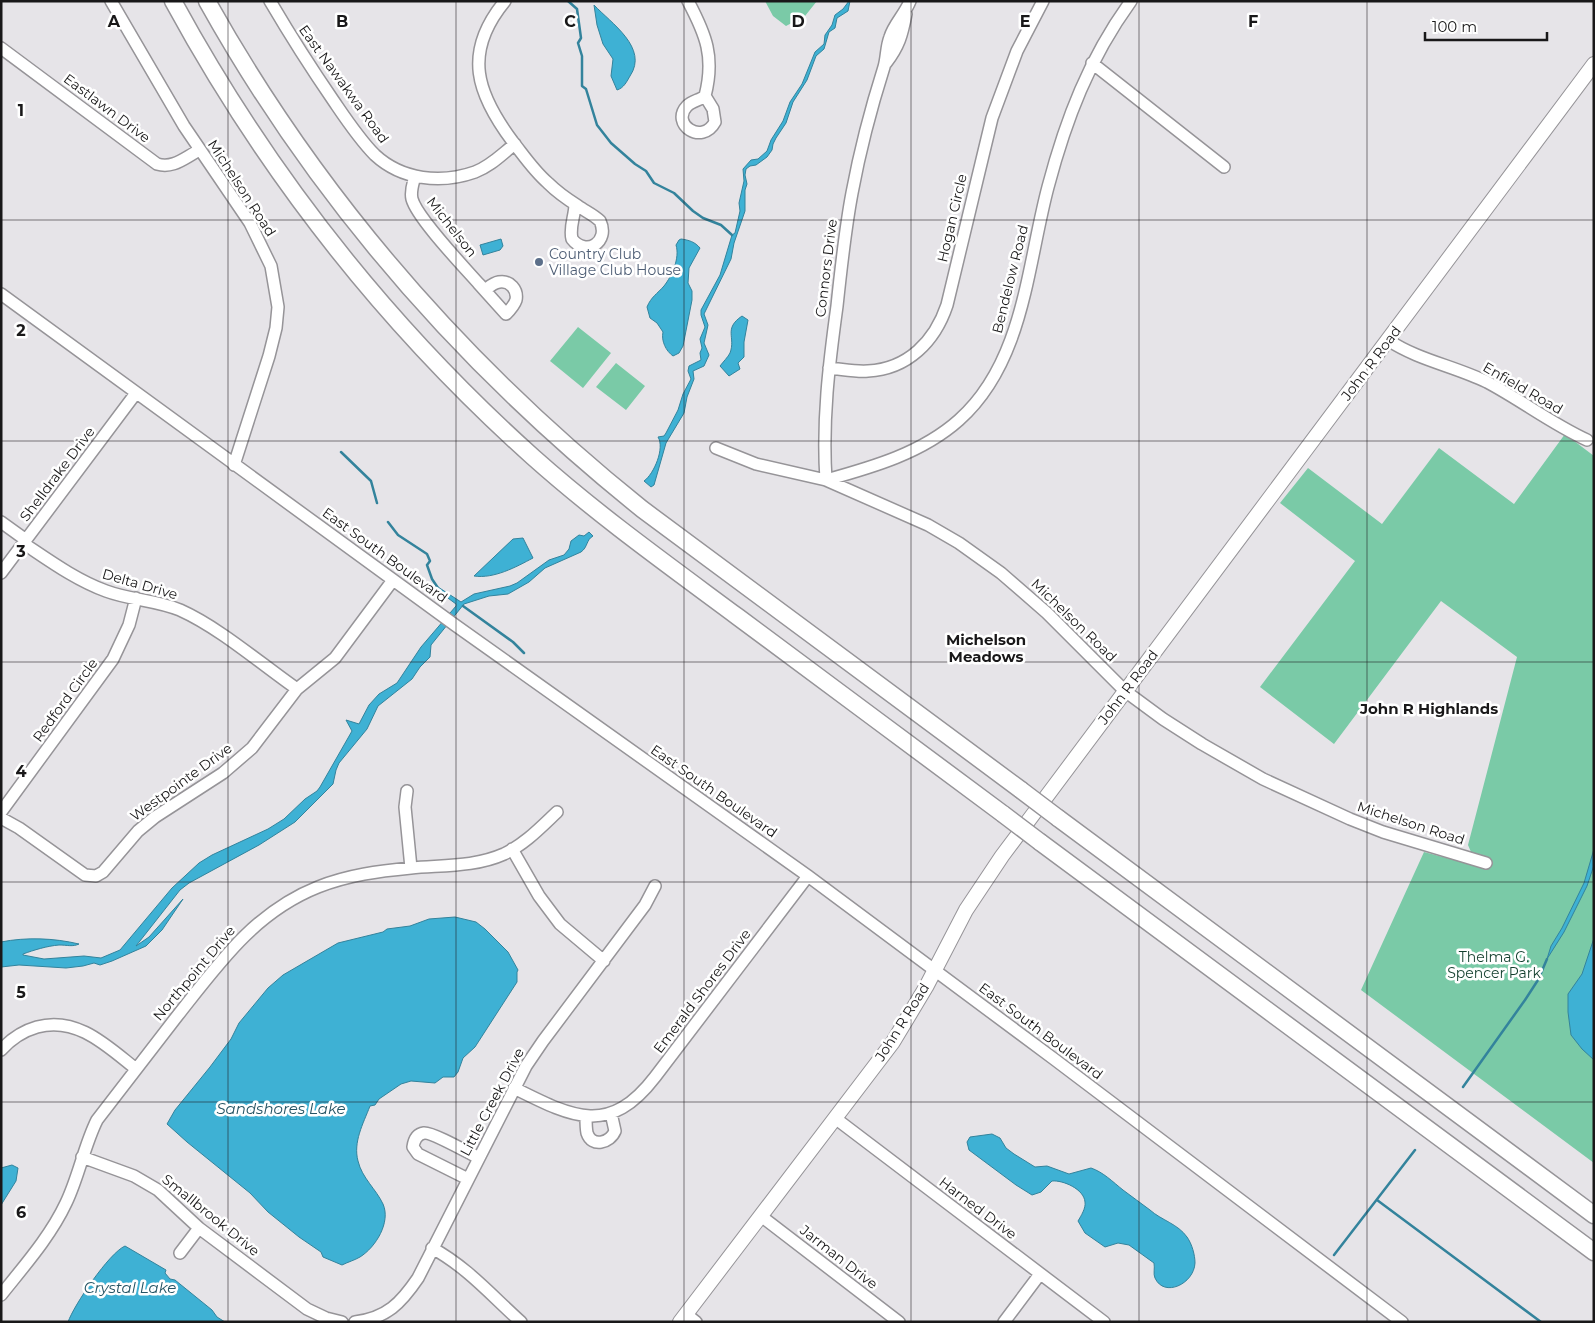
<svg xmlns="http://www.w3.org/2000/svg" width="1595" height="1323" font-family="Montserrat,sans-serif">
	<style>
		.green { fill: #7acaa7 }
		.water { fill: #3eb1d4; stroke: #33839c }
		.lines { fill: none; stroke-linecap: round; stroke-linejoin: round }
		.stream { stroke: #33839c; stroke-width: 2.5 }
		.minor-casing { stroke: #969498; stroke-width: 14 }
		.major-casing { stroke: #969498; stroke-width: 16 }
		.highway-casing { stroke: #969498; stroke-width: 19 }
		.minor { stroke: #fff; stroke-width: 11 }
		.major { stroke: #fff; stroke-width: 14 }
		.highway { stroke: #fff; stroke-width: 16 }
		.highway-bridge-casing { stroke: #969498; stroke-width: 19; stroke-linecap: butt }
		.highway-bridge { stroke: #fff; stroke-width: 16 }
		.grid { fill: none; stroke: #191819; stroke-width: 1; stroke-opacity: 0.55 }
		.service-dot { fill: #5c6f8a; stroke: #fff; stroke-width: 2 }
		.labels { text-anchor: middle; stroke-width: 5; stroke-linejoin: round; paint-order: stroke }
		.street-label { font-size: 14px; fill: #191819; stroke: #fff }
		.service-label { font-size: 14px; fill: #4e5e75; stroke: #fff; text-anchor: start }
		.park-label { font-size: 14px; fill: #133f2e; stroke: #fff }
		.neighbourhood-label { font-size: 15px; font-weight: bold; fill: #191819; stroke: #fff }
		.water-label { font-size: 15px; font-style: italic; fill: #255464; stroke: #fff }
		.grid-label { font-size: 16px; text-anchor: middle; font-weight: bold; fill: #191819; stroke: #fff; stroke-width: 5; stroke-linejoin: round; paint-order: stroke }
	</style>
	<rect width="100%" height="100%" fill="#e6e4e8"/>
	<path class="green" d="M765,1H817L805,16L786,26L773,16Z
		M578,327L611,353L583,388L550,361Z
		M616,363L645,386L626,410L596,387Z
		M1565,434L1594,456V1163L1361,990L1424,852L1477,866L1468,845L1517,657L1441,601L1334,744L1260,687L1355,561L1280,503L1308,468L1382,524L1439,448L1514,504Z"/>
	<path class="water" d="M849,1H850L848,11L837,18L835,28L829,32L824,49L816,56L807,80L793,102L786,123L776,138L773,144L772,150L767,157L756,165L750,166L746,169L745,175L747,184L745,190V211L734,243L731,259L704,314L708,325L704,343L709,355L704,366L693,371L694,379L687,397L684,413L666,443L654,485L651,487L644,481C654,474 665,448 658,437L664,436L666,433L678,410L683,394L691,379L688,371L689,366L701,360L700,353L702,348L700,339L705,327L701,315V310L720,275L732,235L735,233L740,211L739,203L744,181L743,169L751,160L758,159L767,151L771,140L783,121L790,102L802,84L815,52L824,44L825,35L832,25L835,15L843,9Z
		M594,5C611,23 649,48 630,76C627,81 624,88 617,90L611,76L613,59L603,44L597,25Z
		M501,239L503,246L500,250L483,255L480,245Z
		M681,239C689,240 695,242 700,248L689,268L688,283L692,291V300L683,346L679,353L673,356C666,351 661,341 663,332L657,323L650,318L647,307C651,297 657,294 664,286C672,276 680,258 676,245L679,240Z
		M742,316L748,320L744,342V357L738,363L740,369L729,376L720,366C723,362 728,357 730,353C736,337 723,329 742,316Z
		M589,532L593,536C586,540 588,547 581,552L545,568L529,582L508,594L489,596L464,604L431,645L430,657L420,667L412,679L378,706L367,729L339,763L336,770L333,784L295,822L259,845L189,883L180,890L136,946L149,937L183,899L162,930L146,946L112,961L100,965L94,963L83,966L66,968L19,965L1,967V942C26,937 54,938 79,944C73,947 67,945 59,945C47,946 34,950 23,954V955L44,959L84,956L101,958L120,950L172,888L199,863L212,855L268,829L284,819L305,799L317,791L320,787L352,731L346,720L359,724L369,705L379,694L397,683L421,647L456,606V604L437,590L438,587L461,602L474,594L510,586L517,583L549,560L564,555L569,549L571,541L579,535L584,536Z
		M523,538L533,558C516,567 494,579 474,576L513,539Z
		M1594,849V865L1587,886L1564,932L1547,959L1551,946L1562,928L1584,883Z
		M455,917L476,922L485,929L508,952L518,970L517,972V982L475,1047L463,1058L458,1072L454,1077H443L435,1083L411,1081L401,1084L379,1099L375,1105L370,1106C363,1124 353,1142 358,1161C362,1178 376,1189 383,1204C391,1222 376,1247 360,1257C355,1260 348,1262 342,1265L323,1257L321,1252L299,1237L268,1212L250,1193L187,1142L167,1124L175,1110L210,1067L231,1039L239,1023L268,988L283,975L338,943L383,932L387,929L410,926L429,919Z
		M1594,938V1060L1582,1049L1571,1035L1568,1012V994L1582,974Z
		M992,1134L1000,1138L1006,1148L1014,1154L1035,1167L1047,1166L1069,1174L1091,1168C1103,1172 1113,1182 1123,1190C1132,1197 1141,1203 1150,1210C1161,1220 1178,1224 1187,1237C1192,1244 1195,1255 1195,1263C1194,1284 1164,1298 1155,1278C1153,1274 1155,1268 1154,1263L1129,1245L1118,1243L1105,1247L1085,1233L1078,1221C1081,1216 1086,1208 1085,1202C1084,1189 1063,1180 1052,1181L1041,1192L1032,1195L1016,1185L969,1150L967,1142L970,1137Z
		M12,1165L18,1168L16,1181L1,1205V1168Z
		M125,1246L166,1270L165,1273L170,1279L175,1280L212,1310L217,1317L225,1322H68C74,1305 109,1253 125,1246Z"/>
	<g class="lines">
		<path class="stream" d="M568,1L577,9L581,38L578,43L582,56V86L586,89L597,125L611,143L635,164L646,171L654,183L674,193L693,211L703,218L721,225L732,235
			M341,452L371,481L377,503
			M388,522L398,535L427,554L430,561L427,565L432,579L438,588
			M463,606L513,642L524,653
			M1463,1087L1525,1000L1538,980L1547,959
			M1377,1200L1541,1322
			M1334,1255L1415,1150"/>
		<defs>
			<path id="minor" d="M111,1L184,126L250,223L271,266L278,307L276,328L269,356L234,465
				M270,1C290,35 311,68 333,100C346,119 359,139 375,155C402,180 441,184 475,172C491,166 502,154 515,144
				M505,1C462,53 477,94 513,142C524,156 534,171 548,183C557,192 567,199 578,206C585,211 594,215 600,221C610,242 586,257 572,239C569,227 575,216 575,204
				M688,1C706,35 715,57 705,96C700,100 692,101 687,106C670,124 702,146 715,122L713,109L705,96
				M910,1C905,14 894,24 890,37C886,47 887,57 884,67C871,108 860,150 852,193C845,230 841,268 837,306C829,364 822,421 826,480C873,467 922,453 959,420C1024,362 1027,266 1048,187C1066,119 1089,59 1131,1
				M1,48L157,164C174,169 185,157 200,150
				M886,63C899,46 902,35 906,14
				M1092,63L1224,167
				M415,176C413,184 410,191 412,199C417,218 464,267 479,284L506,314C510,310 514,306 516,300C518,290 510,280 499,282C493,283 489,287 485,290
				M1,294L455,625L808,876L1054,1059L1402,1322
				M1388,340C1418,360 1454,366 1487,382C1521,400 1552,424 1587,440
				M829,368C842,369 855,372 868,371C908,369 935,341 947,305L992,118L1017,51L1043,1
				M716,448L756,464L826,480L928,525L959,543L1001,573L1047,613L1125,691L1163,719L1202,744L1263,779L1350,819L1383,832L1486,863
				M1,522L26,540
				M23,543C50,561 76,580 106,591C130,600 156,600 180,610C220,628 261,664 297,689
				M1,573L136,393
				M407,791L405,807L411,868
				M1,812L113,659L129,625L136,598
				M1,818L19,828L85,875L96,876L103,872L138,831L155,817L223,773L252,748L297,689L335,658L393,580
				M512,849L539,896L560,924L604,961
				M1,1050C11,1039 23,1031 37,1027C77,1016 107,1046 136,1069
				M514,1088C572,1117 609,1137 655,1077L808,876
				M586,1116C586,1122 586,1128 587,1133C592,1148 610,1143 615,1131L611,1113
				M835,1118L1104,1322
				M82,1157L134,1176L158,1190L199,1228L307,1309L326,1318L342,1322
				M468,1179L418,1154L413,1147C414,1140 417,1134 424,1133C432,1132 469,1153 479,1158
				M761,1216L899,1322
				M432,1248C467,1267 492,1296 521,1322
				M180,1253L199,1228
				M1,1295C24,1266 50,1237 66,1203C79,1176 84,1146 97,1120C124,1085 151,1050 178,1015C219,963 255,912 318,887C348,875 379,871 411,868C442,865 475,867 504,854C525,844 540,828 557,812
				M686,1314L696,1322
				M355,1322C387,1318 401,1303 418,1278L526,1066L543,1041L645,905L655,886
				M1004,1322L1040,1274"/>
			<path id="major" d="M680,1322L893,1042L926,987L966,910L1002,856L1594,64"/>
			<path id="highway" d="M173,1C266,172 388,327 533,457C598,515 668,565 738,617C826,683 915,748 1003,814
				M207,1C317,198 466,368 642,509L1021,790
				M1058,818L1594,1215
				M1040,842L1594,1252"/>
		</defs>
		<use href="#minor" class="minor-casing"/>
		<use href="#major" class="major-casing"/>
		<use href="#highway" class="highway-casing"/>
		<use href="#minor" class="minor"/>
		<use href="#major" class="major"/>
		<use href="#highway" class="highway"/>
		<defs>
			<path id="highway-bridge" d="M1021,790L1058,818
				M1003,814L1040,842"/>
		</defs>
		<use href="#highway-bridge" class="highway-bridge-casing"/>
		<use href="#highway-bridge" class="highway-bridge"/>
	</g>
	<path class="grid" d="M228,1V1322M456,1V1322M684,1V1322M911,1V1322M1139,1V1322M1367,1V1322M1,220H1594M1,441H1594M1,662H1594M1,882H1594M1,1102H1594"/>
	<circle class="service-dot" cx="539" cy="262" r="5"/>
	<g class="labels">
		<g class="street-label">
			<text transform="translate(344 84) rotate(54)" y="5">East Nawakwa Road</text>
			<text transform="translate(107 108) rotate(37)" y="5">Eastlawn Drive</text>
			<text transform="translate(242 188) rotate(57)" y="5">Michelson Road</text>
			<text transform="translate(952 218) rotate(-77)" y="5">Hogan Circle</text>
			<text transform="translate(452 227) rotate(52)" y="5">Michelson</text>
			<text transform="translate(826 268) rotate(-83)" y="5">Connors Drive</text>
			<text transform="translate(1010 279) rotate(-76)" y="5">Bendelow Road</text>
			<text transform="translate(1371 363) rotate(-53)" y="5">John R Road</text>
			<text transform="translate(1523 388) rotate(30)" y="5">Enfield Road</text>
			<text transform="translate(57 474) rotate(-53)" y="5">Shelldrake Drive</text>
			<text transform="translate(385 555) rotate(36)" y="5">East South Boulevard</text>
			<text transform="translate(140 584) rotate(16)" y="5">Delta Drive</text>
			<text transform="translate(1074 620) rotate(44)" y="5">Michelson Road</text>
			<text transform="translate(1128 687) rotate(-53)" y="5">John R Road</text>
			<text transform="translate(65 700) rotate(-54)" y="5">Redford Circle</text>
			<text transform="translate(181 782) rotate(-36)" y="5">Westpointe Drive</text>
			<text transform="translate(714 791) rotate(35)" y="5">East South Boulevard</text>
			<text transform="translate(1411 823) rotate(18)" y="5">Michelson Road</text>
			<text transform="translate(194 973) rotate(-50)" y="5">Northpoint Drive</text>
			<text transform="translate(702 991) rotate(-53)" y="5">Emerald Shores Drive</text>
			<text transform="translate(902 1022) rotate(-58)" y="5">John R Road</text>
			<text transform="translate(1041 1031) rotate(37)" y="5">East South Boulevard</text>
			<text transform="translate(492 1102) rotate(-62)" y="5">Little Creek Drive</text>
			<text transform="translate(978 1208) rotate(37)" y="5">Harned Drive</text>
			<text transform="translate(211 1215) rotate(39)" y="5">Smallbrook Drive</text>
			<text transform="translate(839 1257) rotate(38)" y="5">Jarman Drive</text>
		</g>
		<g class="service-label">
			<text x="549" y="259">Country Club<tspan x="549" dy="16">Village Club House</tspan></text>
		</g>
		<g class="park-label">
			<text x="1494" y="962">Thelma G.<tspan x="1494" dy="16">Spencer Park</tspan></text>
		</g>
		<g class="neighbourhood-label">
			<text x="986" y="645">Michelson<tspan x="986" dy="17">Meadows</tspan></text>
			<text x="1429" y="714">John R Highlands</text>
		</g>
		<g class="water-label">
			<text x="281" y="1114">Sandshores Lake</text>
			<text x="130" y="1293">Crystal Lake</text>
		</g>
	</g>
	<g class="grid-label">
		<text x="114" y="27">A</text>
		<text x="342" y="27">B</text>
		<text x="570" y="27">C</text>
		<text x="798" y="27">D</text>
		<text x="1025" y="27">E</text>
		<text x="1253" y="27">F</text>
		<text x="21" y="116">1</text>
		<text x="21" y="336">2</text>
		<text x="21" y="557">3</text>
		<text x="21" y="777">4</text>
		<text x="21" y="998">5</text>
		<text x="21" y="1218">6</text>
	</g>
	<rect width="1595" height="1323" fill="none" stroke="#191819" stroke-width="5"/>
	<path d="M1425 32v8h122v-8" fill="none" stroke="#191819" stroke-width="2.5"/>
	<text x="1432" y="32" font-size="15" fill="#191819" stroke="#ffffff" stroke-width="4" paint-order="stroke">100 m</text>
</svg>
